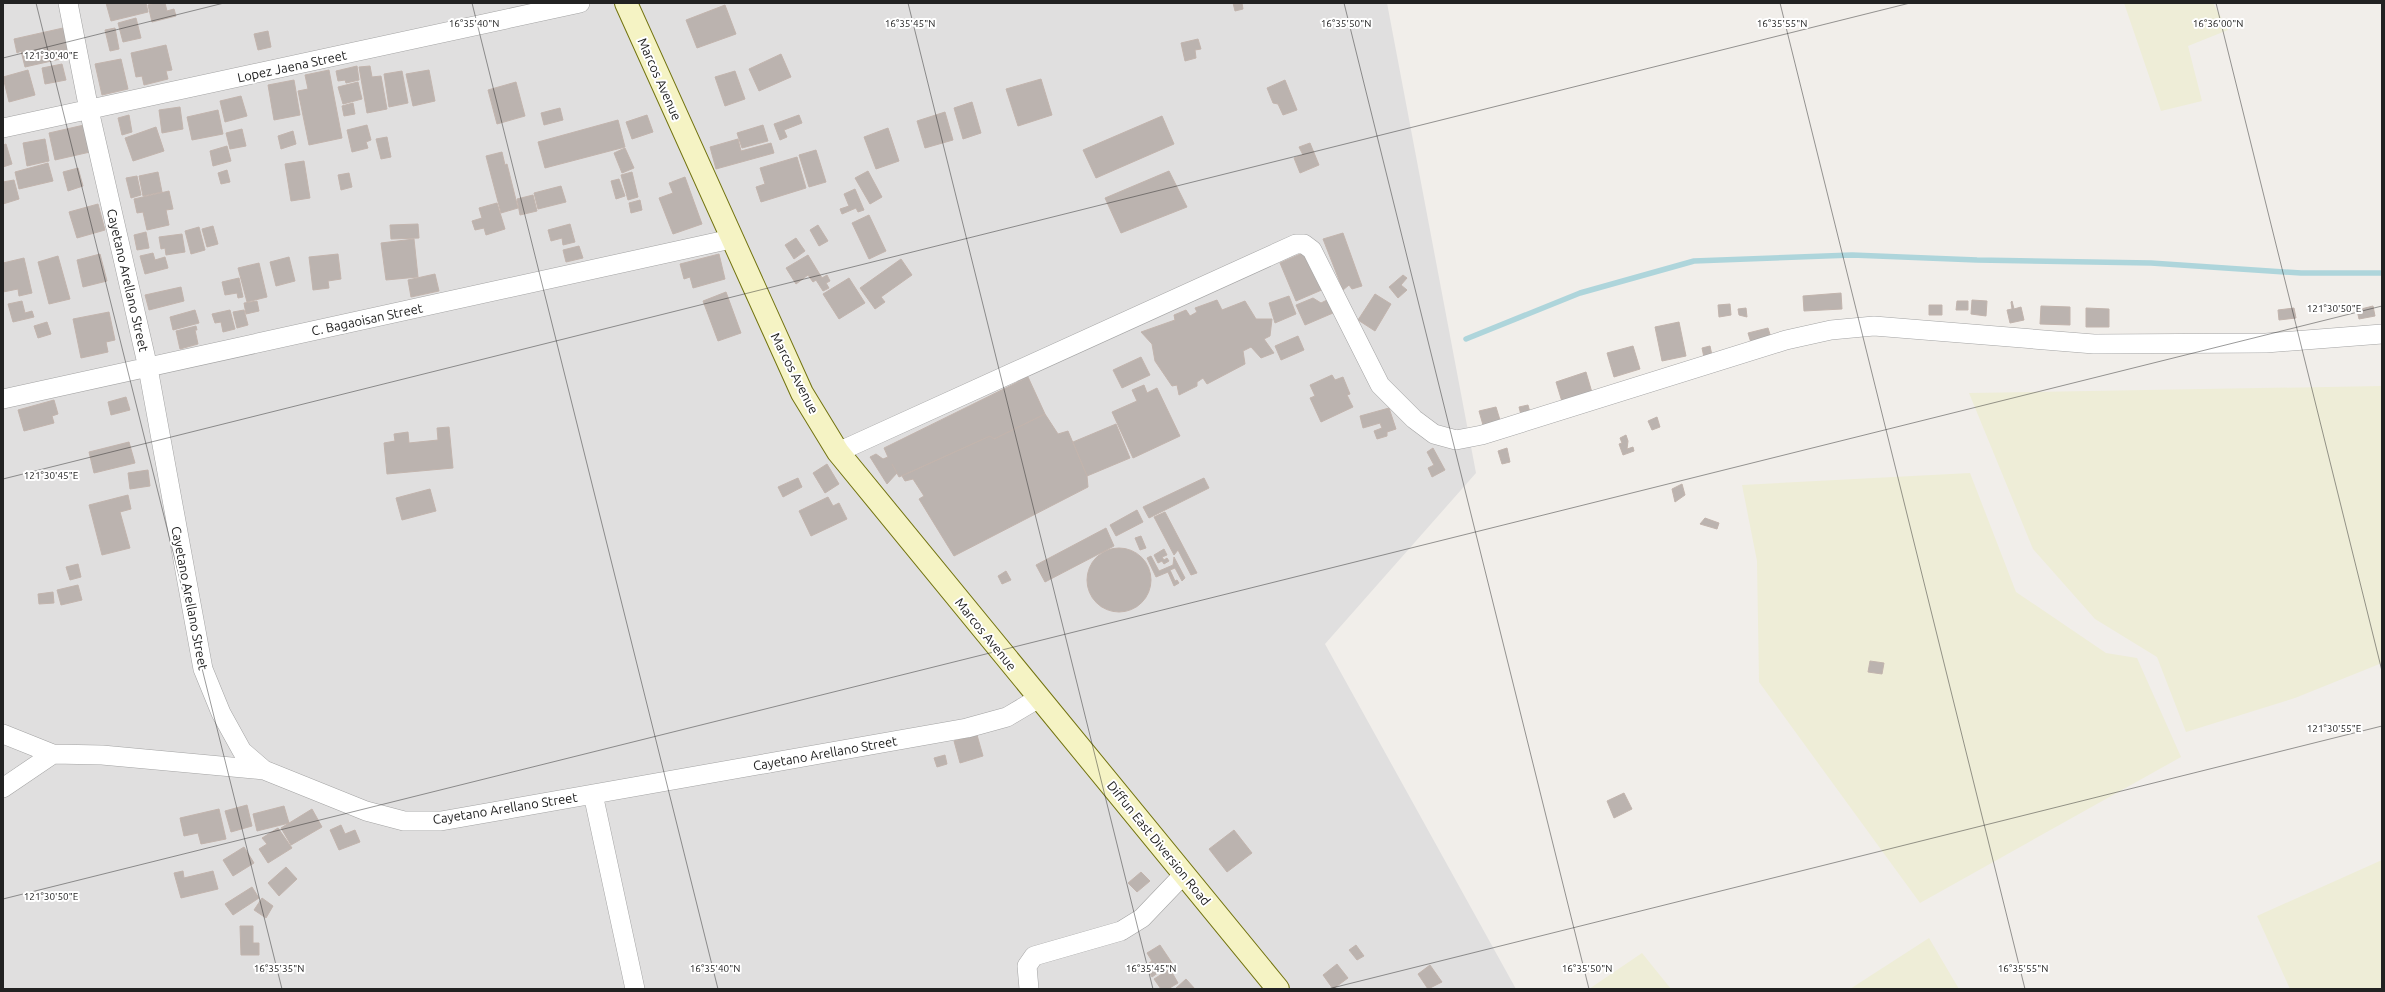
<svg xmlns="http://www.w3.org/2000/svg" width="2385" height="992" font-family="Ubuntu,sans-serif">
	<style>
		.residential { fill: #e0dfdf }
		.farmland { fill: #eeedd7 }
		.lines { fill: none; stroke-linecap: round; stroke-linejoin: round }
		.stream { stroke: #aed5db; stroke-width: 5.5 }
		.building { fill: #bbb3af; stroke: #c2b4ad }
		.minor-casing { stroke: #a3a3a3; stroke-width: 20 }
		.secondary-casing { stroke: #72730f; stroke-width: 24 }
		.minor { stroke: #fff; stroke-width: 19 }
		.secondary { stroke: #f5f3c4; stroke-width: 22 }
		.ticks { fill: none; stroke: #222; stroke-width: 1; stroke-opacity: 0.45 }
		.labels { text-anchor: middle; stroke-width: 4; stroke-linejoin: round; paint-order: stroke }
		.street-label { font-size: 13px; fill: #222; stroke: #fff }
		.ticks-label { font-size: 10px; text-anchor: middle; fill: #222; stroke: #fff; stroke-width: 4; stroke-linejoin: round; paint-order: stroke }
	</style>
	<rect width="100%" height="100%" fill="#f1eeea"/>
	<path class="residential" d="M3,3H1387L1476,473L1325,644L1516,989H3Z"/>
	<path class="farmland" d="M2124,3H2213L2228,30L2188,46L2202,101L2161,111Z
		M2382,386V663L2295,698L2186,732L2157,657L2095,619L2033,549L1969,393Z
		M1970,473L2016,592L2106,653L2137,658L2181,757L1920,903L1759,682L1757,561L1742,485Z
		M2382,860V989H2290L2257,916Z
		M1929,938L1959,989H1850Z
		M1642,953L1671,989H1589Z"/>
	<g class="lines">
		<path class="stream" d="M1466,339L1580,293L1694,261L1852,255L1977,260L2151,263L2301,273H2382"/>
	</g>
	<path class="building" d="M106,3H147H146L148,12L111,21Z
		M156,3H165L167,11L174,9L176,16L152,22L148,5Z
		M1233,3H1242L1243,9L1235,11Z
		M725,5L736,34L697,48L686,20Z
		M136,18L141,38L123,42L118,23Z
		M63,28L69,57L25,67L21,51L17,53L14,39Z
		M115,28L119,49L110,51L105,30Z
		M268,31L271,47L258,50L254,34Z
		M1198,39L1201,49L1195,50L1196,58L1185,61L1181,43Z
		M166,45L172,70L166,71L168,79L144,85L142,76L136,77L131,53Z
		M781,54L791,77L759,91L749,69Z
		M121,59L128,89L102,95L95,64Z
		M62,64L66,80L45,84L42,68Z
		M357,66L359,80L346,83L345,80L338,81L336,71Z
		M370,66L372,77L381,76L387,109L367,113L359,67Z
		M28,70L35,95L9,102L3,77Z
		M329,70L342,138L309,145L298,91L308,89L305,75Z
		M429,70L435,101L413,106L406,74Z
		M402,71L408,103L389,107L384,74Z
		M735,71L745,99L725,106L715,77Z
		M1041,79L1052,115L1018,126L1006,89Z
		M294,80L300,115L274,120L268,85Z
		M1285,80L1297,110L1283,115L1278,104L1273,103L1267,88Z
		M358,82L362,99L343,104L338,87Z
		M516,82L525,116L497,124L488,90Z
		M241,96L247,116L225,122L220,101Z
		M972,102L981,133L963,139L954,108Z
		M353,103L355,114L344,116L342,106Z
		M180,107L183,129L162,133L159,110Z
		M560,108L563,120L544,125L541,113Z
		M218,110L223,134L192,140L187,117Z
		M945,112L953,140L925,148L917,121Z
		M129,115L132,132L122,135L118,118Z
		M647,115L653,132L632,139L626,122Z
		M799,115L802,123L784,130L787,137L780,140L774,124Z
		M1162,116L1174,144L1096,178L1083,150Z
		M618,120L625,147L545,168L538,142Z
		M84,125L90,152L55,160L49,133Z
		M367,125L371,140L366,142L368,148L352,152L347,130Z
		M763,125L768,141L742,148L737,133Z
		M156,127L164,151L133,161L125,138Z
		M888,128L899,161L876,169L864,137Z
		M242,129L246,146L230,149L226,133Z
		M293,131L296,144L281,149L278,136Z
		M387,137L391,157L381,159L376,139Z
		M45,139L49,161L27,166L23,143Z
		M738,139L741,151L771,143L774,153L716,169L710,147Z
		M1310,143L1319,165L1300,173L1294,158L1303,155L1299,147Z
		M6,144L12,164L3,167V145Z
		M227,146L231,161L213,166L210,151Z
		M625,148L634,168L622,173L614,153Z
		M816,150L826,182L809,187L799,155Z
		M502,152L505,165L507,164L518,208L501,213L486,156Z
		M797,157L806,188L761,202L756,187L765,184L760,168Z
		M304,161L310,198L291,201L285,164Z
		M48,163L53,181L19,189L15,172Z
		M78,168L83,186L68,191L63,172Z
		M227,170L230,182L221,184L218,173Z
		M868,171L882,197L870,204L855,178Z
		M1169,171L1187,207L1121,233L1105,198Z
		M158,172L162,192L143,196L139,176Z
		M632,172L638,197L628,200L621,175Z
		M349,173L352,187L341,190L338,175Z
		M137,176L141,195L131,198L126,178Z
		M685,177L702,224L673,234L659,198L673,193L669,183Z
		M619,179L625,196L616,199L611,181Z
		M14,180L19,199L3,204V182Z
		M561,186L566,202L538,209L534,193Z
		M855,189L864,210L858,212L856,208L842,214L840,209L849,206L844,194Z
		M169,191L173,209L166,210L169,225L147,230L143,212L137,213L134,199Z
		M533,195L537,211L520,215L517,199Z
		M640,200L642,210L631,213L629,203Z
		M497,203L505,229L486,235L484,228L475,230L472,221L482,218L479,208Z
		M98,204L105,230L77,238L69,212Z
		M869,215L886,251L869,259L852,223Z
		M418,224L419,238L391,239L390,225Z
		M570,224L575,242L563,245L562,238L551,241L548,230Z
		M818,225L828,241L819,246L810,230Z
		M213,226L218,244L207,247L202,229Z
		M199,227L205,250L191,254L185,231Z
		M146,232L149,248L137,250L134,235Z
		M1343,233L1362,286L1352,289L1349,285L1343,290L1323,239Z
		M182,234L185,252L166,255L165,248L161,249L159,237Z
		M796,238L805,251L794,259L785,245Z
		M414,239L418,277L386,280L381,243Z
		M579,246L583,258L566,262L563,250Z
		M1307,251L1324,289L1296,301L1280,263Z
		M153,253L155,260L165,257L168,268L145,274L140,256Z
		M100,254L107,281L83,287L77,260Z
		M338,254L341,279L328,281L329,288L313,290L309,257Z
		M719,254L725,279L693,288L690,277L684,279L680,264Z
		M808,255L822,278L827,275L830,281L826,283L829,288L823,291L816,280L813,282L808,275L796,284L786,268Z
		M58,256L70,299L49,304L38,262Z
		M289,257L295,281L276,286L270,262Z
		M24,258L32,293L19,296L18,289L3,292V263Z
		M901,259L912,275L881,297L885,302L875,309L860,288Z
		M259,263L267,297L247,302L238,268Z
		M435,274L439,291L411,297L408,280Z
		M1403,275L1407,278L1401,285L1407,290L1398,298L1389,287Z
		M239,278L243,297L238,298L237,293L225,295L222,282Z
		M849,278L865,303L839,319L823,294Z
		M181,287L184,301L149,310L145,295Z
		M726,292L741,333L718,341L703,301Z
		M1841,293L1842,309L1804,311L1803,296Z
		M1375,294L1391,304L1375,331L1358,320Z
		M1289,296L1296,314L1275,323L1269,303Z
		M1313,298L1321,303L1327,300L1333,313L1305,325L1296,305Z
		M1217,300L1222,310L1245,301L1256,319H1272L1270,336L1264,339L1274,353L1261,358L1251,347L1243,351L1245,364L1207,384L1203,378L1197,382V386L1179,395L1177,385L1172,386L1155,361L1152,344L1141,332L1175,320L1174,315L1186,310L1190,316L1197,312L1195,308Z
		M1972,300L1987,301L1986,316L1971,314Z
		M22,301L25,313L32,311L34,317L13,322L8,304Z
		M257,301L259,311L246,314L244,303Z
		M1957,301H1968V310H1956Z
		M2012,301L2014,309L2021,307L2024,320L2010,323L2007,310L2012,309L2011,302Z
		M1730,304L1731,315L1719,317L1718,305Z
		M1929,305H1942V315H1929Z
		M2041,306L2070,307V325L2040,324Z
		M2373,306L2375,316L2359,319L2357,310Z
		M1746,308L1747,317L1739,315L1738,309Z
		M2086,308L2109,309V327H2086Z
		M2294,308L2296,318L2279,320L2278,310Z
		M195,310L199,323L173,330L170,317Z
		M230,310L235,329L223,332L221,322L215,323L212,314Z
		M244,310L248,325L237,328L233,312Z
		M109,312L115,340L106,342L108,352L81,358L73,319Z
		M47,322L51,334L38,338L34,326Z
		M1679,322L1686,356L1662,361L1655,327Z
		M196,326L197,330H195L198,344L180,349L176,331Z
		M1768,328L1772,341L1752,346L1748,333Z
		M1298,336L1304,350L1281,360L1275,346Z
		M1633,346L1640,369L1614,377L1607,353Z
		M1710,346L1713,360L1705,362L1702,348Z
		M1141,357L1150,375L1122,388L1113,370Z
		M1586,372L1593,396L1563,405L1556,382Z
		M1332,375L1335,380L1343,377L1350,394L1347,395L1353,407L1321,422L1310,398L1315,396L1310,385Z
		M1028,377L1045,414L994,439L990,436L899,477L892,464L897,473L887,484L870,457L876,454L883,459L888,457L884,448Z
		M1144,385L1147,393L1157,388L1180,436L1133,458L1112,412L1137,401L1132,390Z
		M126,397L130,410L111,415L108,402Z
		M54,400L58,414L52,416L54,423L24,431L18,410Z
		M1528,405L1531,416L1522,419L1519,407Z
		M1496,407L1500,420L1483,425L1479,411Z
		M1389,408L1396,429L1387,432V436L1377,439L1374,431L1382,428L1380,423L1363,428L1360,416Z
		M1045,414L1058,434L1068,431L1087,476L1088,487L954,556L919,499L924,496L913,479L905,481L902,476L990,436L994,439Z
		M1657,417L1660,427L1652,430L1648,421Z
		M1116,424L1130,458L1087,476L1073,442Z
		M449,427L453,468L387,474L384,443L395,441L394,434L408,432L409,443L438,440L437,428Z
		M1626,435L1628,441L1627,449L1633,447L1634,451L1623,455L1619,444L1622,443L1620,438Z
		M129,442L135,463L94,473L89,452Z
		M1433,448L1445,470L1432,477L1428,468L1434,465L1427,452Z
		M1507,448L1510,462L1502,464L1498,451Z
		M827,464L839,484L825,493L813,473Z
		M148,470L150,486L130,489L128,473Z
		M798,478L802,487L783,497L778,487Z
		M1204,478L1209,488L1149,518L1143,507Z
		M1682,484L1685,495L1675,502L1672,489Z
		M430,489L436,511L402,520L396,498Z
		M128,495L131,509L120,512L130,548L102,555L89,505Z
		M828,497L833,506L839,503L847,519L811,536L799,511Z
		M1137,510L1143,522L1116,536L1110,525Z
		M1165,512L1197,573L1191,575L1178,550L1174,555L1154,517Z
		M1705,518L1719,523L1717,529L1700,524Z
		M1106,528L1114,546L1045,582L1036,565Z
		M1141,536L1146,548L1140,550L1135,538Z
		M1087 580a32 32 0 1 1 64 0a32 32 0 1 1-64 0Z
		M1164,549L1167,555L1162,557L1164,560L1167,558L1169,561L1164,564L1162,561L1158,563L1154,555Z
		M1151,556L1159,571L1173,565L1174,557L1185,578L1182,581L1175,568L1170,570L1175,581L1177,580L1179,583L1174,586L1168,572L1156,577L1147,558Z
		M78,564L81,577L70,580L66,567Z
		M1006,571L1011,580L1002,584L998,576Z
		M78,585L82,600L61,605L57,590Z
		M53,592L54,603L39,604L38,594Z
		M1870,661L1884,663L1882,674L1868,672Z
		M977,735L983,756L960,763L954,741Z
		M945,755L947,764L937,767L934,758Z
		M1624,793L1632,809L1614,818L1607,801Z
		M247,805L252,826L231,832L225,811Z
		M284,806L289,823L257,831L253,814Z
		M219,809L226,839L201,844L198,833L184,836L180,818Z
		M312,809L322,827L291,845L281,828Z
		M341,825L345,834L355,830L360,842L339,850L330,830Z
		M278,828L292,848L268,863L259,849L267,844L262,838Z
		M1234,830L1252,853L1227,872L1209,849Z
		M244,847L254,863L233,876L223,860Z
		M286,867L297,879L279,896L268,883Z
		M183,871L184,878L213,871L218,889L181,898L174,873Z
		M1141,872L1150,881L1137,892L1128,883Z
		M252,887L259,898L233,915L225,904Z
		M262,898L273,906L266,918L254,910Z
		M240,926H253V943H259V955H241Z
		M1160,945L1172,963L1152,977L1145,966L1152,961L1147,953Z
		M1356,945L1364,956L1357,960L1349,950Z
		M1337,964L1348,978L1333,989L1323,975Z
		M1430,965L1442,982L1428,989L1418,974Z
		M1170,969L1178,983L1168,989H1161L1154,979Z
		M1186,979L1195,989H1175Z"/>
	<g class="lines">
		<defs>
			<path id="minor" d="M68,3L89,110L148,368L203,669L221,713L242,751L264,770L366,811L404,821H441L967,728L1007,717L1039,698
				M3,128L580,3
				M3,399L731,239
				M838,452L1296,244H1304L1312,250L1380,385L1414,419L1434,434L1456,440L1482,435L1786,340L1831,330L1874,326L2094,344L2266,343L2382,334
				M3,734L53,754L102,755L264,770
				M3,788L53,754
				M593,794L635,989
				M1029,989L1027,966L1034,956L1121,931L1142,918L1184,874"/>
			<path id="secondary" d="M626,3L802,393L838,452L1278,989"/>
		</defs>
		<use href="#minor" class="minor-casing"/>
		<use href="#secondary" class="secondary-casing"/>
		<use href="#minor" class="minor"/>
		<use href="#secondary" class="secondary"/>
	</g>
	<path class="ticks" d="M36,3L282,989M472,3L718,989M908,3L1153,989M1344,3L1589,989M1780,3L2025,989M2216,3L2382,671M3,58L224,3M3,479L1910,3M3,899L2382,306M1328,989L2382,726"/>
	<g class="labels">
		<g class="street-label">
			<text transform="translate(292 66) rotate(-12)" y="5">Lopez Jaena Street</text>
			<text transform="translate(660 79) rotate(66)" y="5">Marcos Avenue</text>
			<text transform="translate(128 280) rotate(77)" y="5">Cayetano Arellano Street</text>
			<text transform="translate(367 319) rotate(-12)" y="5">C. Bagaoisan Street</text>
			<text transform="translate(795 373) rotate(63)" y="5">Marcos Avenue</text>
			<text transform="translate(190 598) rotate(79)" y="5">Cayetano Arellano Street</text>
			<text transform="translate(986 634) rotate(51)" y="5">Marcos Avenue</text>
			<text transform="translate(825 753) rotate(-10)" y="5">Cayetano Arellano Street</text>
			<text transform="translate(505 808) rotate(-9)" y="5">Cayetano Arellano Street</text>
			<text transform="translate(1159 843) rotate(51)" y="5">Diffun East Diversion Road</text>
		</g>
	</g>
	<g class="ticks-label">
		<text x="474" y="27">16°35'40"N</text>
		<text x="910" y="27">16°35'45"N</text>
		<text x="1346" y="27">16°35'50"N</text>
		<text x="1782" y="27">16°35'55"N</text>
		<text x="2218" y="27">16°36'00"N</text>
		<text x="51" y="59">121°30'40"E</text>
		<text x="2334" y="312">121°30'50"E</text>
		<text x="51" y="479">121°30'45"E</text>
		<text x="2334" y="732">121°30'55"E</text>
		<text x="51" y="900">121°30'50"E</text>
		<text x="279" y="972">16°35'35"N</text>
		<text x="715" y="972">16°35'40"N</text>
		<text x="1151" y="972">16°35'45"N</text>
		<text x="1587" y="972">16°35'50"N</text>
		<text x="2023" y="972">16°35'55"N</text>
	</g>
	<rect width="2385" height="992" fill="none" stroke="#222222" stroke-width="8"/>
</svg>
